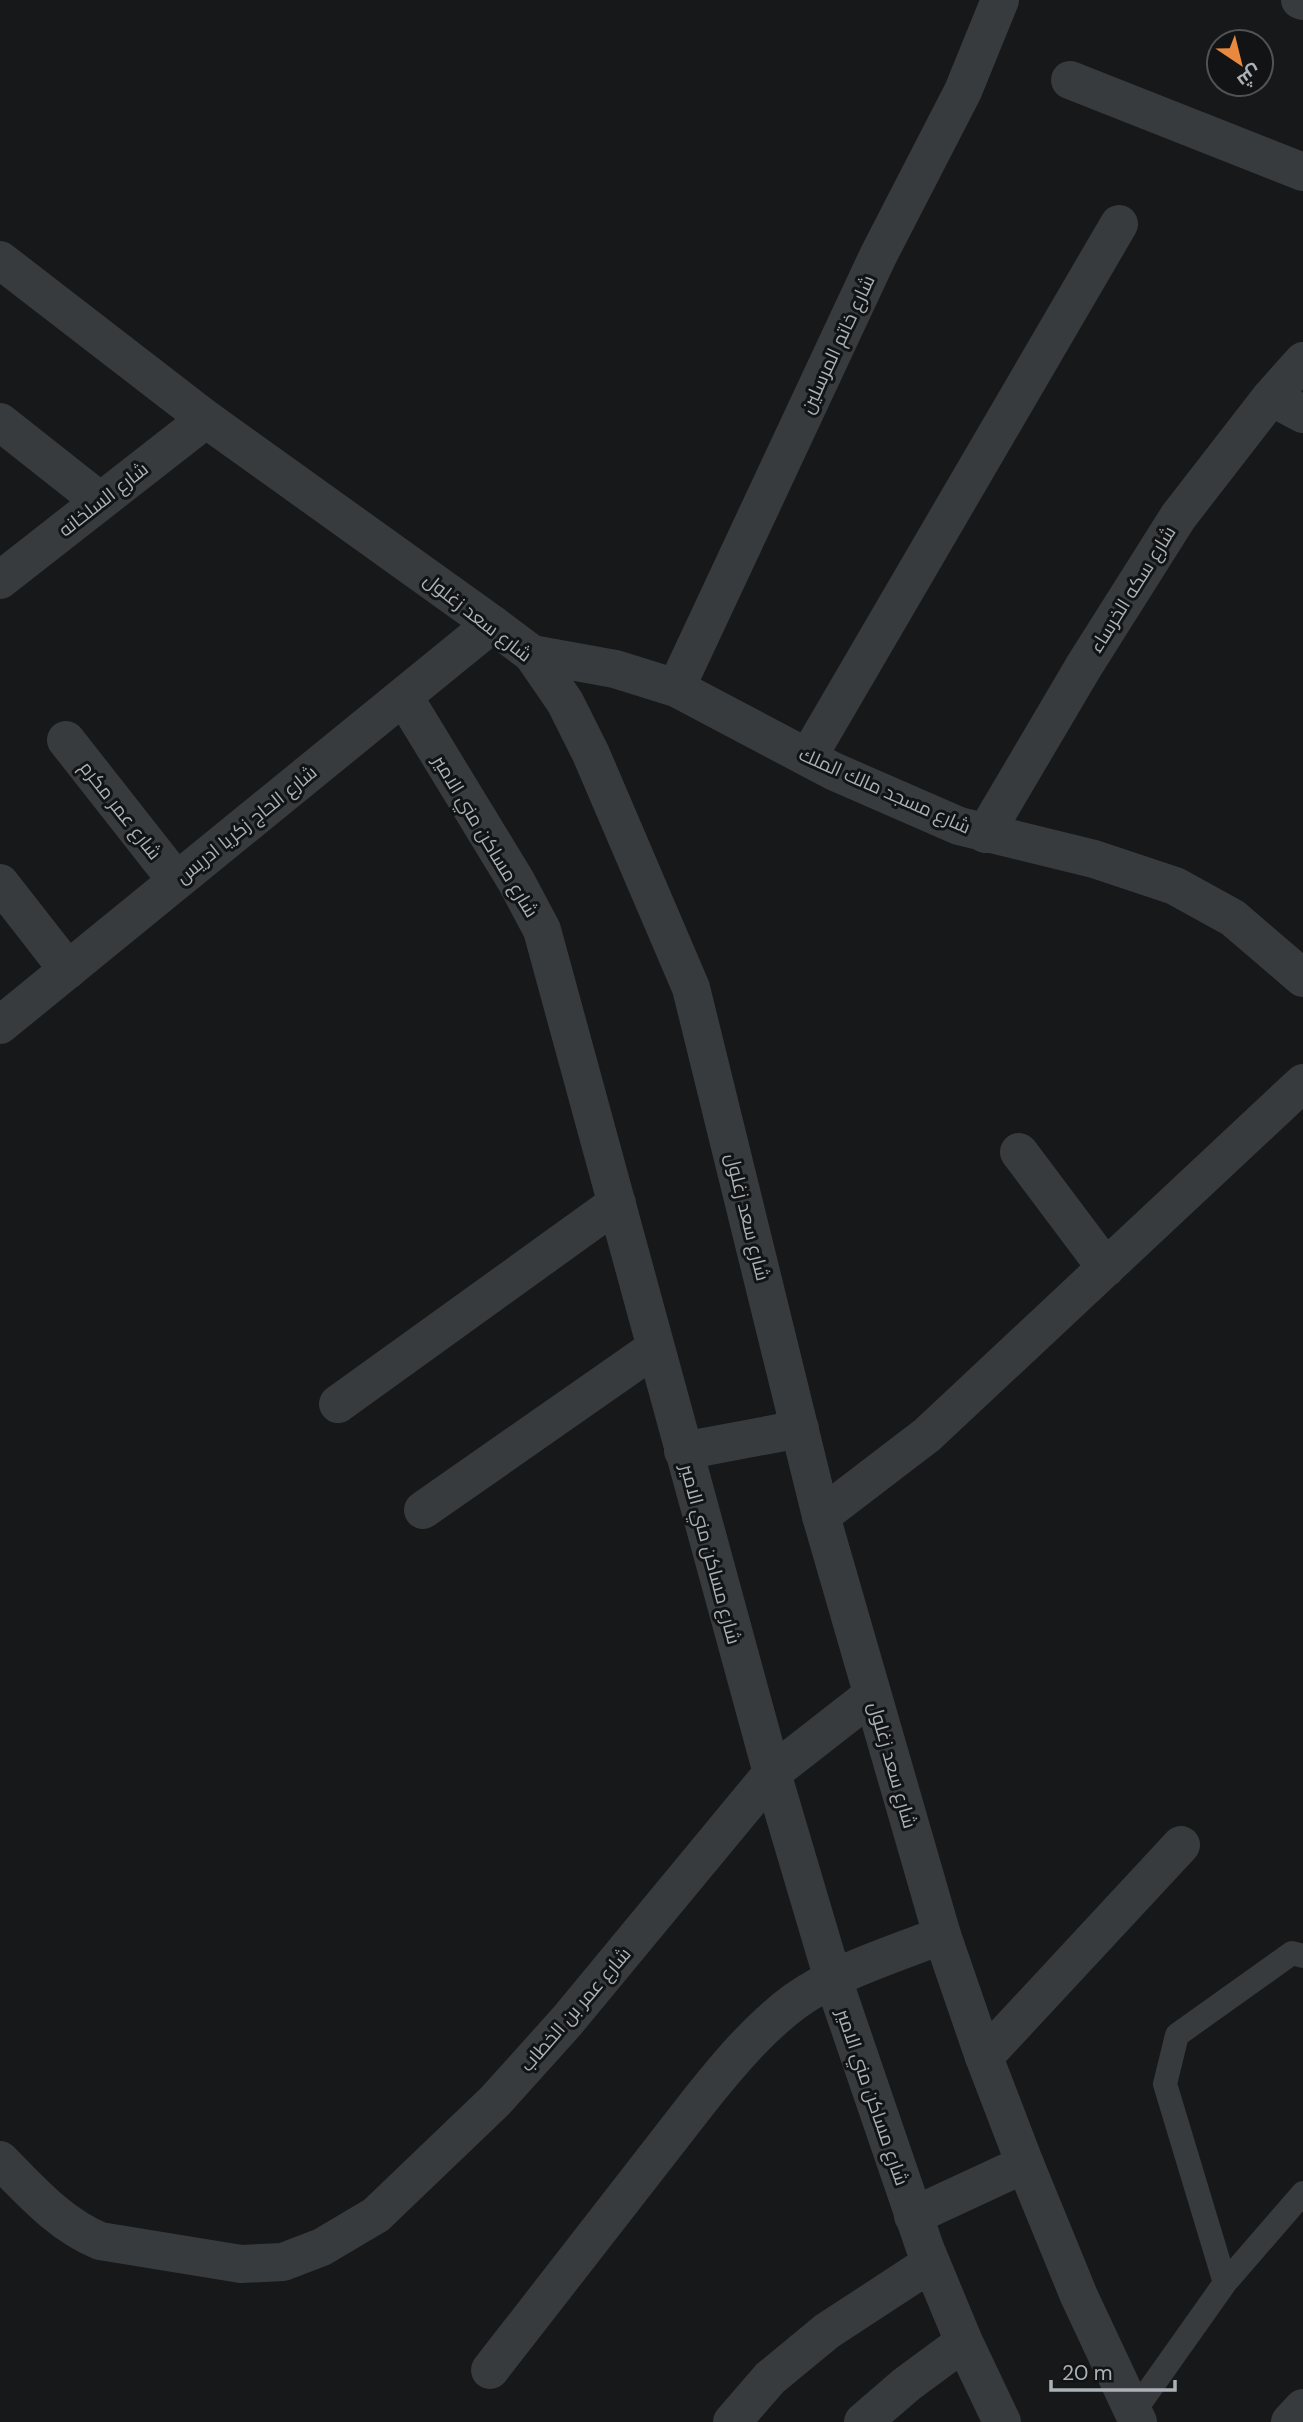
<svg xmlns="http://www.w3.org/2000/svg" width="1303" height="2422" font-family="'DM Sans',Cairo,sans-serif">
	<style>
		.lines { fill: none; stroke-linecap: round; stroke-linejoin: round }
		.service { stroke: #383b3e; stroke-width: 24 }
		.minor { stroke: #383b3e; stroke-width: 38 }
		.tertiary { stroke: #383b3e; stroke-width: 38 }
		.labels { text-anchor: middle; stroke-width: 6; stroke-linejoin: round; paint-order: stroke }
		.street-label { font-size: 19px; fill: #aab2b8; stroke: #121314 }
	</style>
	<rect width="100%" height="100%" fill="#171819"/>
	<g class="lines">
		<path class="service" d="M1225,2283L1165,2084L1177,2035L1292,1953L1303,1956
			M1133,2413L1225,2283L1303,2193"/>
		<path class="minor" d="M1300,0L1303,1
			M1070,80L1303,172
			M0,260L206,419L492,624
			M1271,397L1303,414
			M0,422L100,501
			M0,580L206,419
			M532,654L615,669L676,688L833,771L959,826L1094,859L1175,886L1233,918L1303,978
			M676,688L878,256L963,91L1000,0
			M404,697L516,881L542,930L772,1773L833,1979L925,2248L964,2342L1002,2422
			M66,740L176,880
			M808,757L1119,224
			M985,834L1084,666L1178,517L1271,397L1303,361
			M0,883L68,970
			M1019,1152L1106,1268
			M338,1404L617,1203
			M683,1451L800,1429
			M423,1510L655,1348
			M821,1516L927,1435L1303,1083
			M984,2057L1181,1845
			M0,2160C31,2191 59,2224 100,2241L241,2264L283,2262L322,2247L376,2215L495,2101L567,2021L772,1773L872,1695
			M913,2216L1025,2164
			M490,2370L700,2100C728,2065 758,2029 794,2002C837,1971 893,1955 942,1935
			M732,2422L770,2378L827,2331L931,2263
			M863,2422L907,2384L964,2342
			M1290,2422L1303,2408"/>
		<path class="tertiary" d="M0,1025L492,624L532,654L565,702L591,754L691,988L821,1516L942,1935L984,2057L1025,2164L1079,2296L1138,2422"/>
	</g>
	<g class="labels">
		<g class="street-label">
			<text transform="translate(837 344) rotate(-65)" y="7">شارع خاتم المرسلين</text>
			<text transform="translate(103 499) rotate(-38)" y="7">شارع السلخانه</text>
			<text transform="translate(1132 589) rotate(-58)" y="7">شارع سكه الخرساء</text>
			<text transform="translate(478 617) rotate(38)" y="7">شارع سعد زغلول</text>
			<text transform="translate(885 790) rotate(24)" y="7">شارع مسجد مالك الملك</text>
			<text transform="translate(121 810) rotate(52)" y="7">شارع عمر مكرم</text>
			<text transform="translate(246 824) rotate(-39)" y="7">شارع الحاج زكريا ادريس</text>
			<text transform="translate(486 836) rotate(59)" y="7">شارع مساكن مني الامير</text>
			<text transform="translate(748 1217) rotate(76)" y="7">شارع سعد زغلول</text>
			<text transform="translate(711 1554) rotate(75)" y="7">شارع مساكن مني الامير</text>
			<text transform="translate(893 1765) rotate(74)" y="7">شارع سعد زغلول</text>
			<text transform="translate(575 2009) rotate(-49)" y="7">شارع عمر بن الخطاب</text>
			<text transform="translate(873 2097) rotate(71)" y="7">شارع مساكن مني الامير</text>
		</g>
	</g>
	<g transform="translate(1240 63) rotate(145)"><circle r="33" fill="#121314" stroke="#4f5356" stroke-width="2"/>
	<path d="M0-5L12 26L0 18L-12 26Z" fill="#e9883f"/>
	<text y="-10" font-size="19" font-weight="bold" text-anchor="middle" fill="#aab2b8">ش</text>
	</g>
	<path d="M1051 2380v10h124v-10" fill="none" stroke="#aab2b8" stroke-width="3.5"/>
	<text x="1062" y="2380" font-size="21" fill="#aab2b8" stroke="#121314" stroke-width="5" paint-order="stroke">20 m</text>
</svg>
